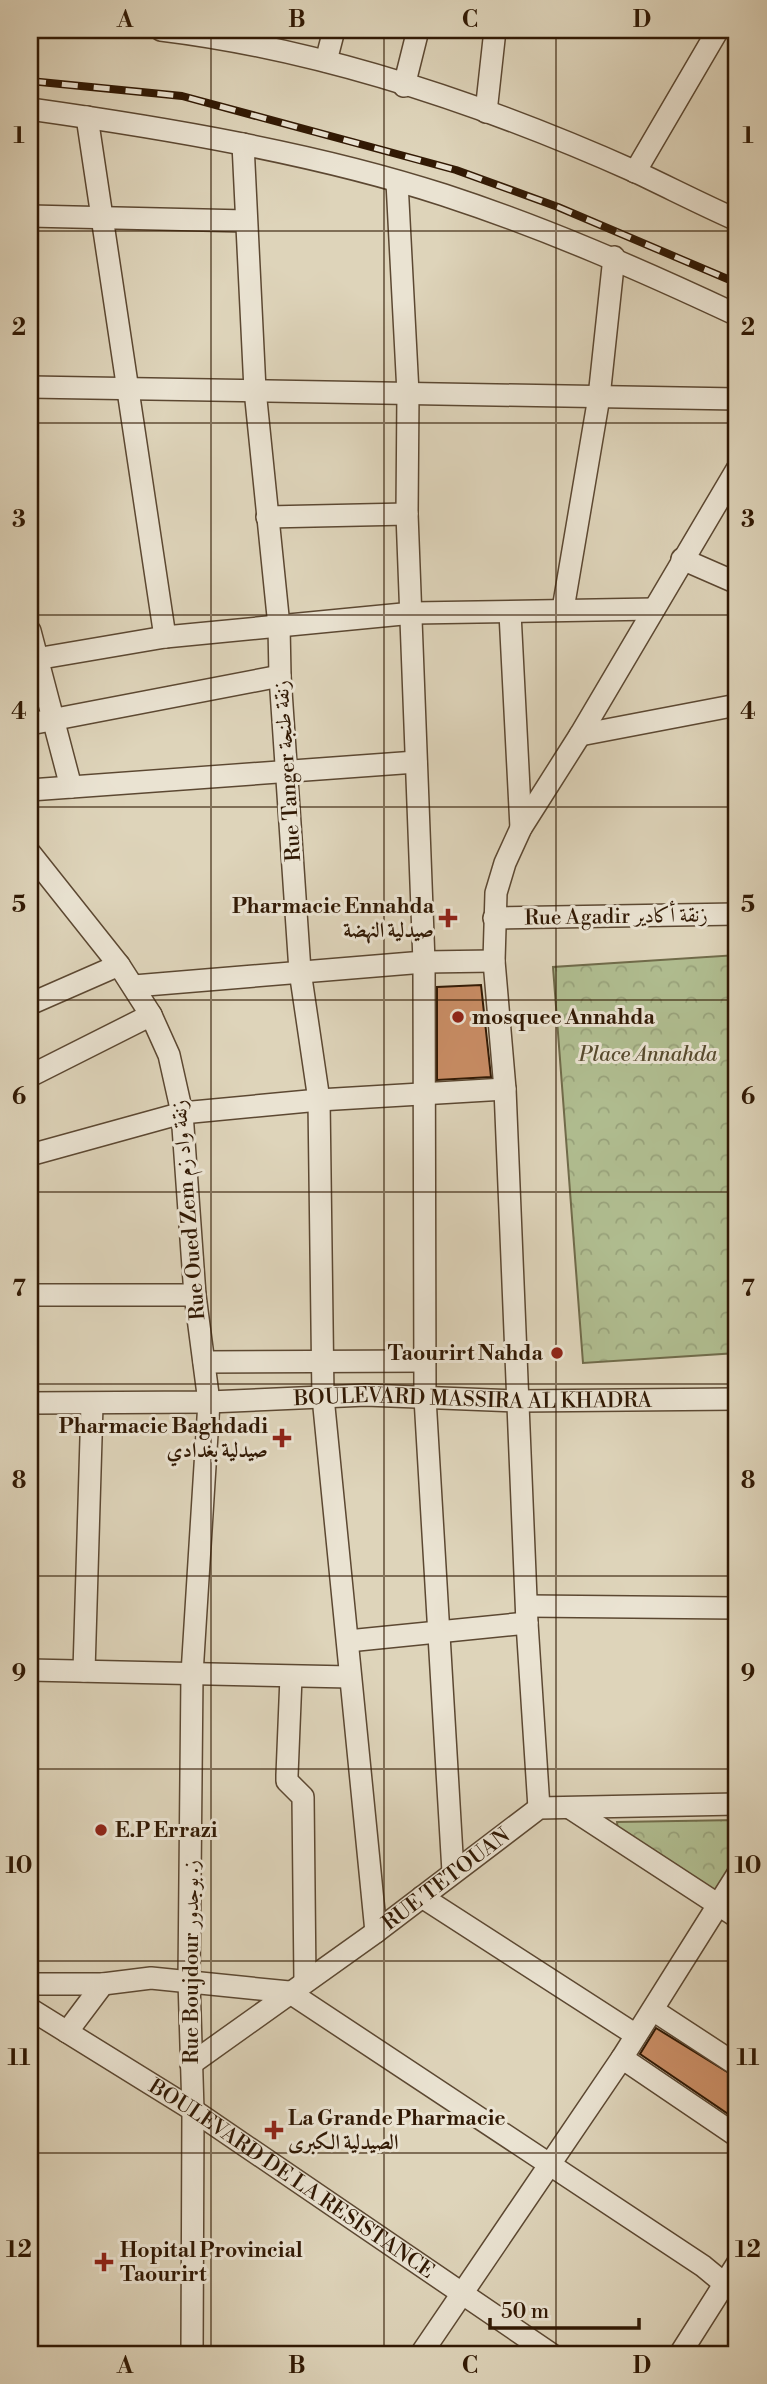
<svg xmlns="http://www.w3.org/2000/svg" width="767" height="2384" font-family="'Libre Bodoni',Amiri,serif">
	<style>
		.forest { fill: url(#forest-crowns); stroke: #706b4a; stroke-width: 2 }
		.building { fill: #c98d65; stroke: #311904; stroke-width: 2 }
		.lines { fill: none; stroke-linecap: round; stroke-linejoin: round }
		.street-casing { stroke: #5c4832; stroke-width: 24 }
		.street { stroke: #eae3d2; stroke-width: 21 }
		.rail-casing { stroke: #311904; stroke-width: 8 }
		.rail { stroke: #eae3d2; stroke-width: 5; stroke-dasharray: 16; stroke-linecap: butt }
		.grid { fill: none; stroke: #311904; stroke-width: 2; stroke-opacity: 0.55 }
		.poi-dot { fill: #8f2418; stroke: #eae3d2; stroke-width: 2.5 }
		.labels { text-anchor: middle; stroke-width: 6; stroke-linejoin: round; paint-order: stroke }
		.street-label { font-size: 21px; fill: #311904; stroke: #eae3d2 }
		.poi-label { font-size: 21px; font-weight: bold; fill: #311904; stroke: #eae3d2; text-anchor: start }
		.park-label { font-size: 21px; font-style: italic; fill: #574a2e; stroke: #eae3d2 }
		.neatline { fill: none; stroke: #311904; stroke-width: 2.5 }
		.grid-label { font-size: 23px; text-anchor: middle; font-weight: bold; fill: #311904 }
	</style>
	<defs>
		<pattern id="forest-crowns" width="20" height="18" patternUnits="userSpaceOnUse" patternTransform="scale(1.75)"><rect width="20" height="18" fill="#b0bd90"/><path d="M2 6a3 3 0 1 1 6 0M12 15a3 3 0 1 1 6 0" fill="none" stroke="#98a27b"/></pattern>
	</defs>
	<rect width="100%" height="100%" fill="#ded4ba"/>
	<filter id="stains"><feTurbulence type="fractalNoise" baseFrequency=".00286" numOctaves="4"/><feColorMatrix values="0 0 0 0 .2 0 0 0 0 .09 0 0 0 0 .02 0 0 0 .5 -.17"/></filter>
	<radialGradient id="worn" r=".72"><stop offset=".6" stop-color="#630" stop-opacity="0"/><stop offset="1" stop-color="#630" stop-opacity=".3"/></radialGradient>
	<path class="forest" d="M737,955V1353L583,1363L553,967Z
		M737,1820V1858L714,1893L618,1831L617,1822Z"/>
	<path class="building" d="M481,985L491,1077L437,1080V987Z
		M656,2028L737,2078V2120L640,2054Z"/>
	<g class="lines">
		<defs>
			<g id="street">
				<path d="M161,30C325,50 486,105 636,172C670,188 703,205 737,220"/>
				<path d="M326,61L334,30"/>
				<path d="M404,86L418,30"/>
				<path d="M30,109C165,128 314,153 444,195C545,228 641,270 737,315"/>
				<path d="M486,112L495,30"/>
				<path d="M87,117L165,637"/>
				<path d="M243,144L255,390L279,626L280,676L300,971L319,1100L323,1397L376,1932"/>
				<path d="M635,172L718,30"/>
				<path d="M397,182L408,393L407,514L424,962L425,1398L453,1872"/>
				<path d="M30,216L246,221"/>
				<path d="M30,387L737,399"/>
				<path d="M267,517L407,514"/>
				<path d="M682,559L737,583"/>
				<path d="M563,609L599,397L614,257"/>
				<path d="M510,613L521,828"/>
				<path d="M30,631L71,787"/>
				<path d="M30,660L165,637L413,613L654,609"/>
				<path d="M30,724L280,676"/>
				<path d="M580,735L737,705"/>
				<path d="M30,790L416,762"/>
				<path d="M30,853L119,965L151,1015L169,1055L182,1113L195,1295L209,1402L192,1674L189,1980L193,2110L192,2354"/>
				<path d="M494,918L737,914"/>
				<path d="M134,986L424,962L494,961"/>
				<path d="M30,1004L119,965"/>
				<path d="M30,1076L151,1015"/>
				<path d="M30,1155L182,1113L319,1100L505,1089"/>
				<path d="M30,1295H195"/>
				<path d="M204,1362L425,1361"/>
				<path id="s1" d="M30,1403L209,1402L366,1395L518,1401L737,1399"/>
				<path d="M527,1606L737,1608"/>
				<path d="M348,1641L527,1623"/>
				<path d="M30,1670L350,1677"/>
				<path d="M84,1671L92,1405"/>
				<path d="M291,1677L287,1775V1781L303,1797L305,1982"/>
				<path d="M539,1808L527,1623L505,1089L494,961L496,893L505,863L521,828L580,735L737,469"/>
				<path d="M570,1808L737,1917"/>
				<path d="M422,1897L636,2035"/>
				<path d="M30,1984H103L151,1978L289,1992L703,2266L737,2294"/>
				<path id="s2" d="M30,2009L193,2110L551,2354"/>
				<path d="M653,2010L737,2065"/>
				<path d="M67,2032L103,1984"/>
				<path d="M622,2058L737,2136"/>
				<path id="s3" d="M191,2064L376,1932L539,1808L737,1804"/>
				<path d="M421,2354L622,2058L737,1875"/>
				<path d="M680,2354L737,2264"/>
			</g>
		</defs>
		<use href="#street" class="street-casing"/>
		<use href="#street" class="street"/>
		<defs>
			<path id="rail" d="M30,81L182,96L456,170L558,207L737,283"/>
		</defs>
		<use href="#rail" class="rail-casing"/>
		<use href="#rail" class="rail"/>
	</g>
	<path class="grid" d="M211,30V2354M384,30V2354M556,30V2354M30,231H737M30,423H737M30,615H737M30,807H737M30,1000H737M30,1192H737M30,1384H737M30,1576H737M30,1769H737M30,1961H737M30,2153H737"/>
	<g class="poi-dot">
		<path d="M444.5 907.5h7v7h7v7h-7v7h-7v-7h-7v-7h7z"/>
		<circle cx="458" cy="1017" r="7"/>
		<circle cx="557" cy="1353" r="7"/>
		<path d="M278.5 1427.5h7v7h7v7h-7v7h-7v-7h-7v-7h7z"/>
		<circle cx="101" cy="1830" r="7"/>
		<path d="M270.5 2119.5h7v7h7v7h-7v7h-7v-7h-7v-7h7z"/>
		<path d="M100.5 2251.5h7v7h7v7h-7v7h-7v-7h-7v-7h7z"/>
	</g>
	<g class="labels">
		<g class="street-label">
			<text transform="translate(287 771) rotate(-94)" y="7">Rue Tanger زنقة طنجة</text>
			<text transform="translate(616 916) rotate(-1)" y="7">Rue Agadir زنقة أكادير</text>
			<text transform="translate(188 1210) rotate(-95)" y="7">Rue Oued Zem زنقة واد زم</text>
			<text dy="7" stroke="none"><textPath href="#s1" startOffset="443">BOULEVARD MASSIRA AL KHADRA</textPath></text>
			<text dy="7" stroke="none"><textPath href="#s3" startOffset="315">RUE TETOUAN</textPath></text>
			<text transform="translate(191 1962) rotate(-90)" y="7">Rue Boujdour ز. بوجدور</text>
			<text dy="7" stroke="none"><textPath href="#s2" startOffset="312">BOULEVARD DE LA RESISTANCE</textPath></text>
		</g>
		<g class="poi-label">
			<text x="434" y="913" text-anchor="end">Pharmacie Ennahda<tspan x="434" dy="24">صيدلية النهضة</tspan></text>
			<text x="472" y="1024">mosquee Annahda</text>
			<text x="543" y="1360" text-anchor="end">Taourirt Nahda</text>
			<text x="268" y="1433" text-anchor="end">Pharmacie Baghdadi<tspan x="268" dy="24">صيدلية بغدادي</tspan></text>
			<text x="115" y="1837">E.P Errazi</text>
			<text x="288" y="2125">La Grande Pharmacie<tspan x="288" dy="24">الصيدلية الكبرى</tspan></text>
			<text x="120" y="2257">Hopital Provincial<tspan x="120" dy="24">Taourirt</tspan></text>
		</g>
		<g class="park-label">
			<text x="648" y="1061">Place Annahda</text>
		</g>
	</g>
	<rect width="767" height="2384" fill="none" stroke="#ded4ba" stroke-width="77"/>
	<path d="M490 2318v10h149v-10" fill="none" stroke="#311904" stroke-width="3.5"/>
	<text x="501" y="2318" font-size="21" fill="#311904" stroke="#eae3d2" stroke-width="5" paint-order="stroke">50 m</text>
	<rect x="38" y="38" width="690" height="2308" class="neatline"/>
	<g class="grid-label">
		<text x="125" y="27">A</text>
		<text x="297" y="27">B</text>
		<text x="470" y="27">C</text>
		<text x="642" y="27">D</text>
		<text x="19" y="143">1</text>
		<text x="748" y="143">1</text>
		<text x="19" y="335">2</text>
		<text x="748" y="335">2</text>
		<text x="19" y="527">3</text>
		<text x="748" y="527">3</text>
		<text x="19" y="719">4</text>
		<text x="748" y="719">4</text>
		<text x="19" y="912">5</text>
		<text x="748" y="912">5</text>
		<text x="19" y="1104">6</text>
		<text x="748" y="1104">6</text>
		<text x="19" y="1296">7</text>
		<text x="748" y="1296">7</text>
		<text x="19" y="1488">8</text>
		<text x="748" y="1488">8</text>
		<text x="19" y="1681">9</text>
		<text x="748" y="1681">9</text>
		<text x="19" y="1873">10</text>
		<text x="748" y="1873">10</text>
		<text x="19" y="2065">11</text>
		<text x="748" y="2065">11</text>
		<text x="19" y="2257">12</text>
		<text x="748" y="2257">12</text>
		<text x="125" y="2373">A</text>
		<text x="297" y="2373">B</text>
		<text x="470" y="2373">C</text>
		<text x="642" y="2373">D</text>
	</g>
	<rect width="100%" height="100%" filter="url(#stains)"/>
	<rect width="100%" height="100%" fill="url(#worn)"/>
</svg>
